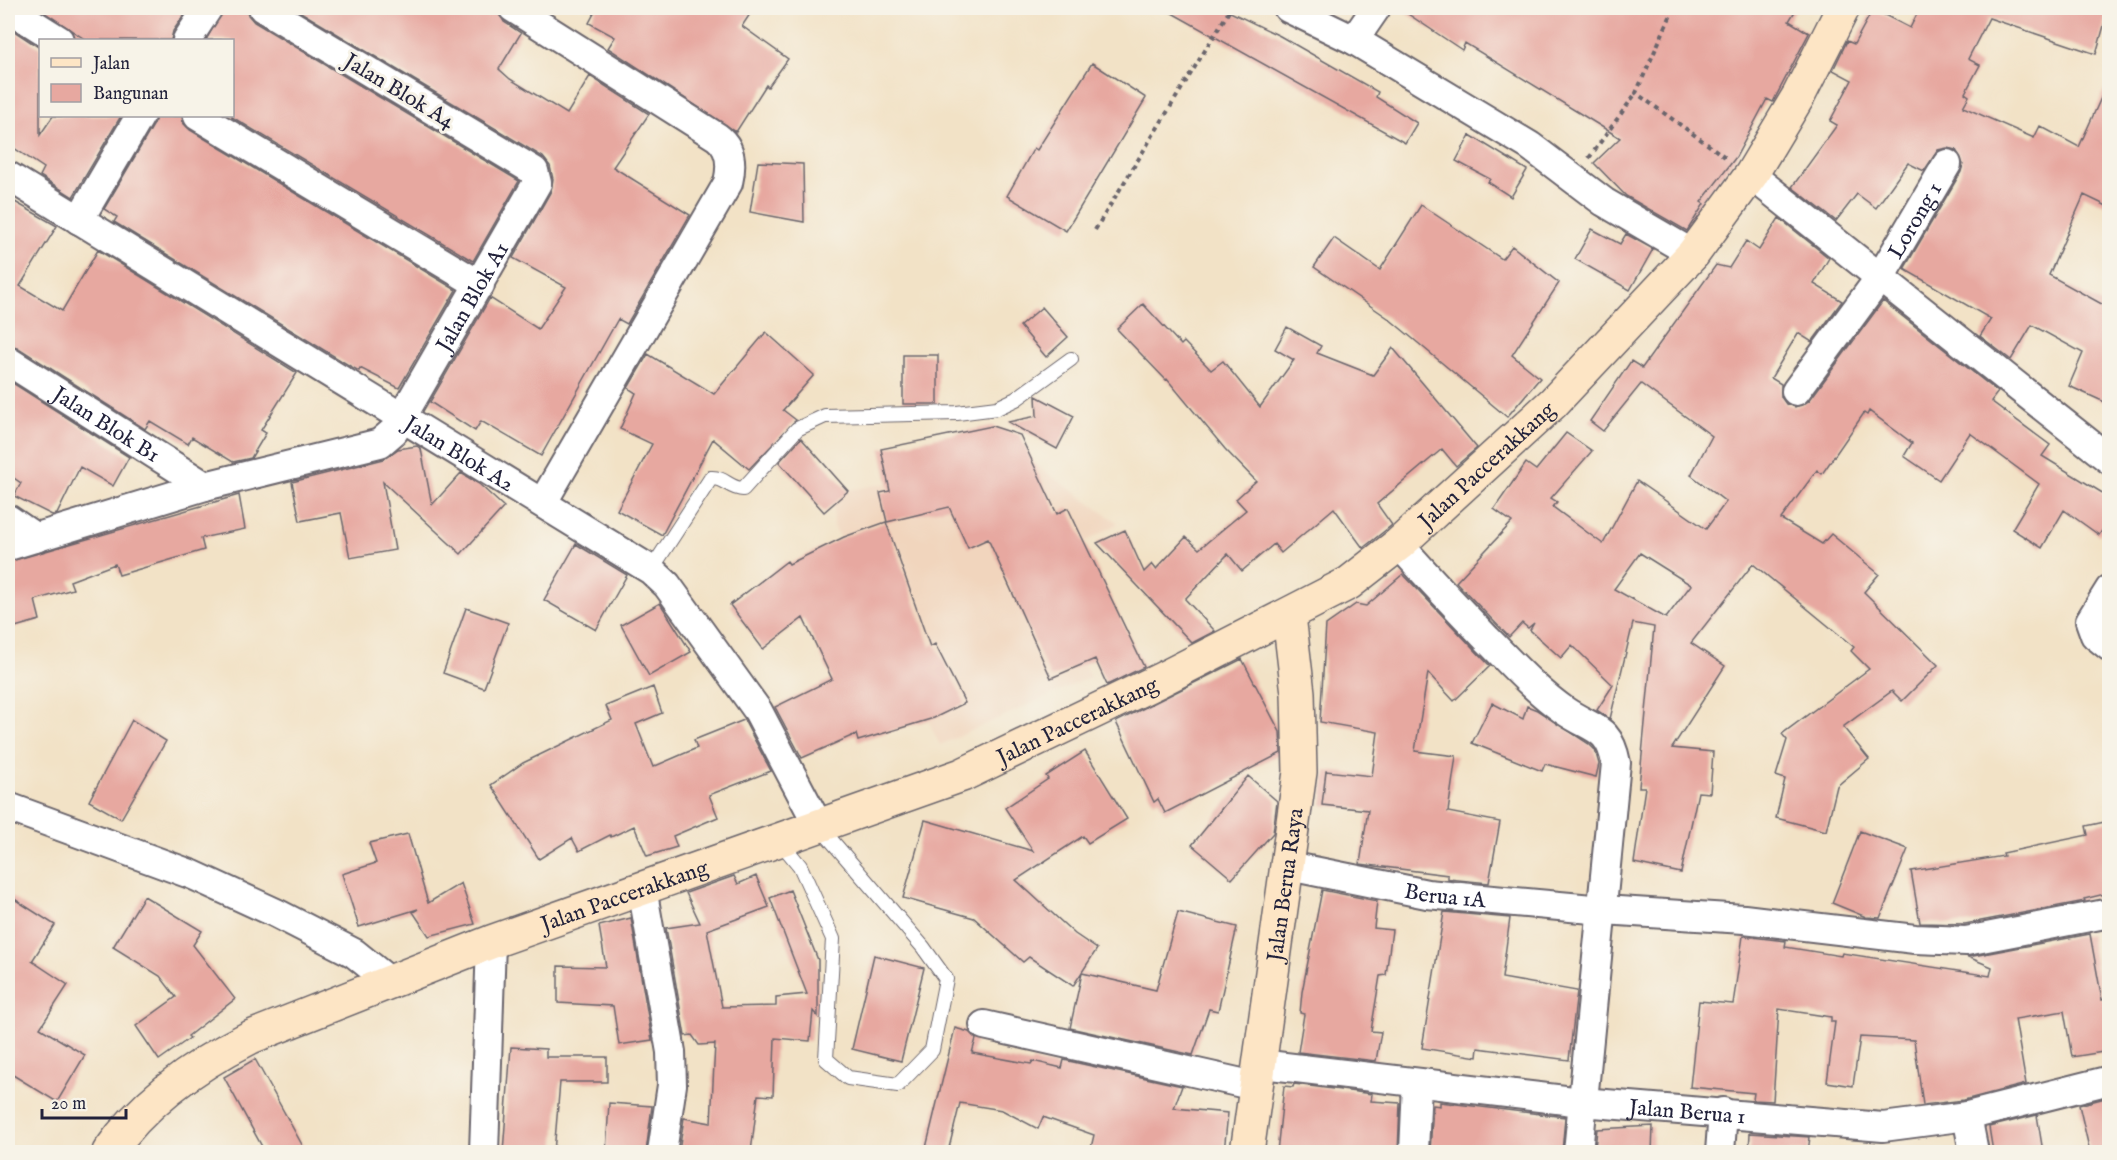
<svg xmlns="http://www.w3.org/2000/svg" width="2117" height="1160" font-family="'IM FELL English',serif">
	<style>
		.built { fill: #f1d5bd }
		.building { fill: #e7a8a0; fill-rule: evenodd }
		.lines { fill: none; stroke-linecap: round; stroke-linejoin: round }
		.lane-casing { stroke: #6b656c; stroke-width: 16 }
		.street-casing { stroke: #6b656c; stroke-width: 32 }
		.secondary-casing { stroke: #6b656c; stroke-width: 36 }
		.path { stroke: #6b656c; stroke-width: 4; stroke-dasharray: 4.5 4.5; stroke-linecap: butt }
		.lane { stroke: #fff; stroke-width: 14 }
		.street { stroke: #fff; stroke-width: 28 }
		.secondary { stroke: #fde5c5; stroke-width: 33 }
		.labels { text-anchor: middle; stroke-width: 6; stroke-linejoin: round; paint-order: stroke }
		.street-label { font-size: 22px; fill: #22223b; stroke: #f7f3e8 }
	</style>
	<rect width="100%" height="100%" fill="#f7f3e8"/>
	<filter id="ink" filterUnits="userSpaceOnUse"><feTurbulence type="fractalNoise" baseFrequency=".0167" numOctaves="2"/><feDisplacementMap in="SourceGraphic" scale="12" xChannelSelector="R" yChannelSelector="G"/><feConvolveMatrix kernelMatrix="1 2 1 2 8 2 1 2 1" color-interpolation-filters="sRGB"/></filter>
	<filter id="wash" filterUnits="userSpaceOnUse"><feTurbulence type="fractalNoise" baseFrequency=".008" numOctaves="4" result="noise"/><feDisplacementMap in="SourceGraphic" scale="24" xChannelSelector="R" yChannelSelector="G"/><feGaussianBlur stdDeviation="1.35" result="paint"/><feColorMatrix in="noise" values="0 0 0 0 0 0 0 0 0 0 0 0 0 0 0 0 0 1.4 0 .05"/><feComposite in="paint" operator="in"/></filter>
	<g filter="url(#wash)">
		<rect width="100%" height="100%" fill="#f2e2c6"/>
		<path class="built" d="M1026,458L1118,523L1043,567L1090,677L940,745L834,526L833,493Z"/>
		<g id="blocks">
			<path class="building" d="M38,8H189L173,31L171,40H86Z
				M224,8H247L248,15L254,22L519,181L473,261L232,117V40H206Z
				M294,8H497L504,22L521,33L499,69L510,79L567,114L590,76L649,114L613,167L690,215L627,324L618,319L541,456L481,421L475,431L430,402L490,298L538,329L566,287L513,258L551,191L553,179L550,166L543,157Z
				M597,8H754L742,26L788,59L768,87L766,85L736,132L608,48L615,37L589,23Z
				M1163,8H1222L1280,36L1378,92L1376,97L1417,123L1405,143Z
				M1399,8H1797L1789,21L1809,33L1773,102L1767,99L1736,157L1701,202L1704,204L1687,231L1626,196L1594,163L1620,138L1465,43L1462,50Z
				M1920,8H2109L2096,54L1989,18L1968,59L1980,65L1965,93L1969,96L1963,107L2034,138L2040,126L2079,147L2109,80V207L2084,195L2049,275L2109,308V404L2069,386L2083,353L2032,325L2011,360L1980,336L1991,319L1904,269L1961,172L1963,164L1956,150L1947,148L1938,150L1924,171L1908,163L1876,208L1857,194L1836,221L1792,187L1837,125L1830,121L1852,80L1833,70L1847,41L1854,44L1873,9L1910,28Z
				M8,27L40,48V135L53,116H121L73,197L40,176L44,168L8,144Z
				M1092,63L1146,98L1066,231L1007,196L1034,148L1037,150Z
				M156,116H182L183,123L190,130L456,290L399,388L360,368L359,371L350,366L114,222L117,217L104,209L154,124Z
				M1470,135L1527,170L1511,197L1488,182L1490,179L1456,161Z
				M758,162L803,164L804,222L750,212Z
				M8,198L57,226L20,286L62,311L98,250L297,373L261,430L266,433L251,458L233,462L192,437L188,444L150,421L145,429L17,347L8,345Z
				M1421,205L1502,259L1512,246L1559,283L1512,355L1540,378L1507,417L1388,318L1314,267L1334,238L1380,270Z
				M1779,218L1829,258L1814,284L1842,301L1812,342L1798,333L1771,378L1781,384V397L1786,404L1795,407L1809,401L1883,301L1998,392L1991,401L2050,445L2042,456L2109,497V521L2099,535L2064,510L2042,548L2012,529L2039,484L1970,433L1939,480L1904,456L1912,443L1869,411L1867,415L1864,413L1822,474L1817,470L1781,519L1822,544L1831,534L1879,574L1864,592L1938,665L1902,701L1892,691L1843,727L1869,759L1837,786L1826,831L1776,818L1785,779L1776,776L1787,740L1782,734L1869,669L1851,651L1854,647L1753,564L1691,643L1725,666L1672,748L1713,752L1710,793L1698,792L1681,873L1634,863L1645,787H1639L1654,627L1633,623L1610,719L1597,710L1613,685L1572,645L1561,658L1530,630L1534,623L1528,628L1522,623L1509,637L1456,582L1512,522L1494,509L1526,463L1536,470L1566,433L1592,451L1551,498L1557,502L1553,507L1603,544L1637,481L1706,529L1726,502L1691,475L1712,436L1641,384L1603,431L1590,421L1631,361L1642,368L1716,265L1729,268L1746,241L1759,250ZM1640,553L1691,585L1666,618L1614,589Z
				M1592,229L1620,244L1626,234L1653,249L1630,290L1575,259Z
				M1143,304L1181,345L1184,342L1211,370L1223,361L1260,407L1294,360L1275,349L1287,327L1321,346L1317,353L1373,375L1393,348L1477,448L1456,466L1442,449L1377,504L1392,525L1363,548L1334,508L1281,553L1274,544L1242,571L1228,554L1185,599L1215,631L1192,643L1097,543L1125,530L1144,572L1152,564L1156,569L1186,537L1199,549L1246,510L1236,499L1256,481L1225,449L1167,379L1166,380L1117,329Z
				M1042,307L1068,337L1046,357L1020,326Z
				M766,332L814,375L783,410L796,420L749,469L713,439L662,535L617,510L652,444L620,429L636,393L628,388L648,354L714,394Z
				M903,355H938V404H903Z
				M8,380L129,457L113,486L80,467L57,514L52,515L14,496L21,483L8,474Z
				M1036,396L1074,416L1057,449L1008,422L1037,416Z
				M992,426L1020,435L1057,514L1068,508L1144,667L1107,685L1095,659L1051,678L988,539L968,548L949,507L887,522L880,493L890,491L881,449Z
				M801,438L848,491L824,512L779,462Z
				M417,446L421,449L432,505L461,473L479,484L504,507L461,554L383,482L395,550L350,558L341,513L300,521L292,482L384,459L398,449Z
				M239,495L245,529L201,538L204,550L119,575L115,564L70,581L73,589L35,600L40,620L8,629V562Z
				M886,522L930,647L935,644L965,703L934,718L858,741L856,734L802,758L775,707L832,679L803,618L763,649L730,605L787,561L789,564L844,537Z
				M576,544L627,575L596,630L544,600Z
				M1403,574L1490,666L1454,701L1428,673L1415,751L1456,756L1448,812L1500,822L1489,883L1448,879V875L1360,864L1368,810L1322,805L1326,771L1372,776L1378,732L1320,722L1326,625L1356,604L1366,606Z
				M660,603L691,652L649,676L621,625Z
				M466,608L508,623L484,688L443,673Z
				M1242,659L1280,732L1281,753L1165,813L1158,799L1154,802L1116,722Z
				M653,687L662,713L636,724L653,767L697,748L694,740L744,720L771,771L709,795L718,817L673,836L677,847L647,856L634,826L611,837L610,835L579,851L572,838L539,859L491,785L523,763L612,720L606,706Z
				M1492,703L1523,719L1527,706L1537,710L1589,744L1595,750L1599,764L1596,777L1545,764L1542,771L1472,743Z
				M132,720L166,741L121,819L89,801Z
				M1085,751L1127,819L1088,843L1083,836L1016,880L1075,934L1097,949L1073,986L1029,957L1023,962L974,918L903,898L925,820L1033,851L1005,808L1048,779L1046,776Z
				M1248,776L1277,801L1273,833L1232,879L1192,845Z
				M2109,821V893L2084,899L2085,901L1965,924L1920,923L1911,871L2004,856L2003,853L2088,835L2086,826Z
				M1860,831L1908,849L1880,918L1866,917L1832,903Z
				M408,834L428,903L461,883L475,924L429,936L413,912L418,909L359,927L342,874L376,863L369,843Z
				M734,876L738,884L756,876L769,907L707,930L722,1007L776,1006V997L807,994L770,898L790,890L818,960V1017L813,1011L810,1041L775,1038L773,1096L758,1095L751,1152H679L684,1118L711,1123L715,1044L699,1045L692,1035L685,1036L666,928L700,923L686,893Z
				M1322,890L1377,901L1374,928L1392,930L1386,975L1380,976L1371,1031L1381,1032L1376,1061L1298,1052L1304,1014L1300,1013L1302,992Z
				M8,895L55,925L32,961L68,985L40,1028L85,1055L57,1102L8,1072Z
				M144,896L202,931L193,945L235,999L188,1036L190,1038L159,1060L136,1026L176,997L160,976L113,947Z
				M1178,912L1237,927L1218,1011L1209,1009L1193,1055L1070,1028L1082,973L1156,990Z
				M1444,912L1510,918L1502,978L1577,991L1569,1060L1478,1048L1477,1057L1422,1048Z
				M631,918L652,1040L619,1045L613,1006L558,1003V966L606,967L599,926Z
				M2090,934L2102,1000L2109,998V1051L2072,1057L2064,1011L2015,1019L2026,1084L1964,1100L1923,1105L1914,1040L1860,1037L1853,1086L1827,1082L1835,1022H1831V1017L1779,1009L1773,1101L1753,1100L1754,1093L1690,1087L1699,1001L1733,1004L1743,936L1786,941L1785,947L1841,956L1842,953L1990,976L1992,967L1968,957Z
				M874,955L924,968L901,1061L852,1049Z
				M955,1028L969,1032L976,1039L972,1053L1031,1064L1033,1061L1062,1068L1064,1060L1182,1086L1174,1108L1228,1113L1224,1152H1090L1094,1135L1043,1117L1038,1129L1002,1110L960,1103L948,1152H925Z
				M511,1047L546,1049V1057H607V1082H560L554,1152H503Z
				M255,1059L306,1152H265L224,1077Z
				M1294,1084L1372,1094L1371,1101L1400,1103L1398,1152H1277L1284,1086L1293,1087Z
				M2109,1097V1148L2090,1152L2079,1105Z
				M1440,1102L1565,1117L1562,1152H1430L1433,1105L1440,1106Z
				M609,1103L652,1106L646,1152H606Z
				M2037,1115L2043,1152H1993L1989,1127Z
				M1653,1126L1652,1152H1630V1148L1595,1149L1597,1129Z
				M1750,1133L1810,1137L1808,1152H1749Z"/>
		</g>
	</g>
	<g filter="url(#ink)">
		<use href="#blocks" fill-opacity="0" stroke="#6b656c" stroke-width="1.5"/>
		<g class="lines">
			<defs>
				<path id="lane" d="M651,570L711,478C724,477 730,489 743,489L797,429L825,416L957,413L997,408L1016,399L1071,359
					M778,839L800,866L833,939L826,1059L848,1078L898,1085L932,1050L946,979L923,947L819,826"/>
				<g id="street">
					<path d="M8,8L59,40"/>
					<path d="M513,8L717,137C732,148 732,166 728,183L543,502"/>
					<path d="M1288,8L1354,40L1530,146L1604,202L1693,254"/>
					<path d="M187,40L208,8"/>
					<path d="M1354,40L1376,8"/>
					<path d="M198,116L480,285"/>
					<path d="M1751,175L2110,460"/>
					<path id="s1" d="M8,176L651,570L667,585L758,711L818,825"/>
					<path d="M79,220L140,116"/>
					<path id="s2" d="M8,361L205,486"/>
					<path id="s3" d="M1796,391L1881,276L1947,164"/>
					<path d="M8,519L36,538"/>
					<path d="M1399,544C1427,577 1457,607 1487,639C1512,664 1535,690 1565,711C1593,730 1609,726 1616,763L1578,1152"/>
					<path id="s4" d="M8,546L205,486L380,443L394,431L537,183L534,171L263,8"/>
					<path d="M2110,589L2090,621L2095,635L2110,647"/>
					<path d="M8,807L193,875L276,913L354,953L390,982"/>
					<path id="s5" d="M1289,866L1427,894L1603,910L1744,919L1915,939L1966,941L2110,913"/>
					<path d="M642,888L671,1052L672,1085L662,1152"/>
					<path d="M984,1025L1255,1086"/>
					<path id="s6" d="M1261,1064L1582,1102L1883,1127L1967,1116L2110,1080"/>
					<path d="M1967,1116L1974,1152"/>
					<path d="M484,1152L491,942"/>
					<path d="M1414,1152L1417,1084"/>
					<path d="M1720,1152L1723,1112"/>
				</g>
				<g id="secondary">
					<path id="s7" d="M109,1152C144,1101 195,1065 251,1037L491,942L962,775L1160,680L1349,583L1399,544L1553,403L1693,254L1751,175L1799,95L1843,8"/>
					<path id="s8" d="M1247,1152L1300,772L1298,693L1289,616"/>
				</g>
			</defs>
			<use href="#lane" class="lane-casing"/>
			<use href="#street" class="street-casing"/>
			<use href="#secondary" class="secondary-casing"/>
			<path class="path" d="M1674,8L1636,93L1728,159
				M1589,158L1636,93
				M1095,230L1231,8"/>
			<use href="#lane" class="lane"/>
			<use href="#street" class="street"/>
			<use href="#secondary" class="secondary"/>
		</g>
	</g>
	<g class="labels">
		<g class="street-label">
			<text transform="translate(400 90) rotate(31)" y="8">Jalan Blok A4</text>
			<text dy="8" stroke="none"><textPath href="#s3" startOffset="208">Lorong 1</textPath></text>
			<text dy="8" stroke="none"><textPath href="#s4" startOffset="560">Jalan Blok A1</textPath></text>
			<text dy="8" stroke="none"><textPath href="#s2" startOffset="117">Jalan Blok B1</textPath></text>
			<text dy="8" stroke="none"><textPath href="#s1" startOffset="530">Jalan Blok A2</textPath></text>
			<text dy="8" stroke="none"><textPath href="#s7" startOffset="1556">Jalan Paccerakkang</textPath></text>
			<text dy="8" stroke="none"><textPath href="#s7" startOffset="1070">Jalan Paccerakkang</textPath></text>
			<text dy="8" stroke="none"><textPath href="#s8" startOffset="270">Jalan Berua Raya</textPath></text>
			<text dy="8" stroke="none"><textPath href="#s7" startOffset="584">Jalan Paccerakkang</textPath></text>
			<text dy="8" stroke="none"><textPath href="#s5" startOffset="159">Berua 1A</textPath></text>
			<text dy="8" stroke="none"><textPath href="#s6" startOffset="429">Jalan Berua 1</textPath></text>
		</g>
	</g>
	<rect width="2117" height="1160" fill="none" stroke="#f7f3e8" stroke-width="30"/>
	<rect x="39" y="39" width="195" height="78" fill="#f7f3e8" stroke="#a29fa3" stroke-width="1.5"/>
	<rect x="51" y="58" width="30" height="9" fill="#fde5c5" stroke="#a29fa3" stroke-width="1.5"/>
	<text x="93" y="69" font-size="18" fill="#22223b">Jalan</text>
	<rect x="51" y="84" width="30" height="18" fill="#e7a8a0" stroke="#a29fa3" stroke-width="1.5"/>
	<text x="93" y="99" font-size="18" fill="#22223b">Bangunan</text>
	<path d="M42 1109v9h84v-9" fill="none" stroke="#22223b" stroke-width="3"/>
	<text x="51" y="1109" font-size="18" fill="#22223b" stroke="#f7f3e8" stroke-width="4.5" paint-order="stroke">20 m</text>
</svg>
